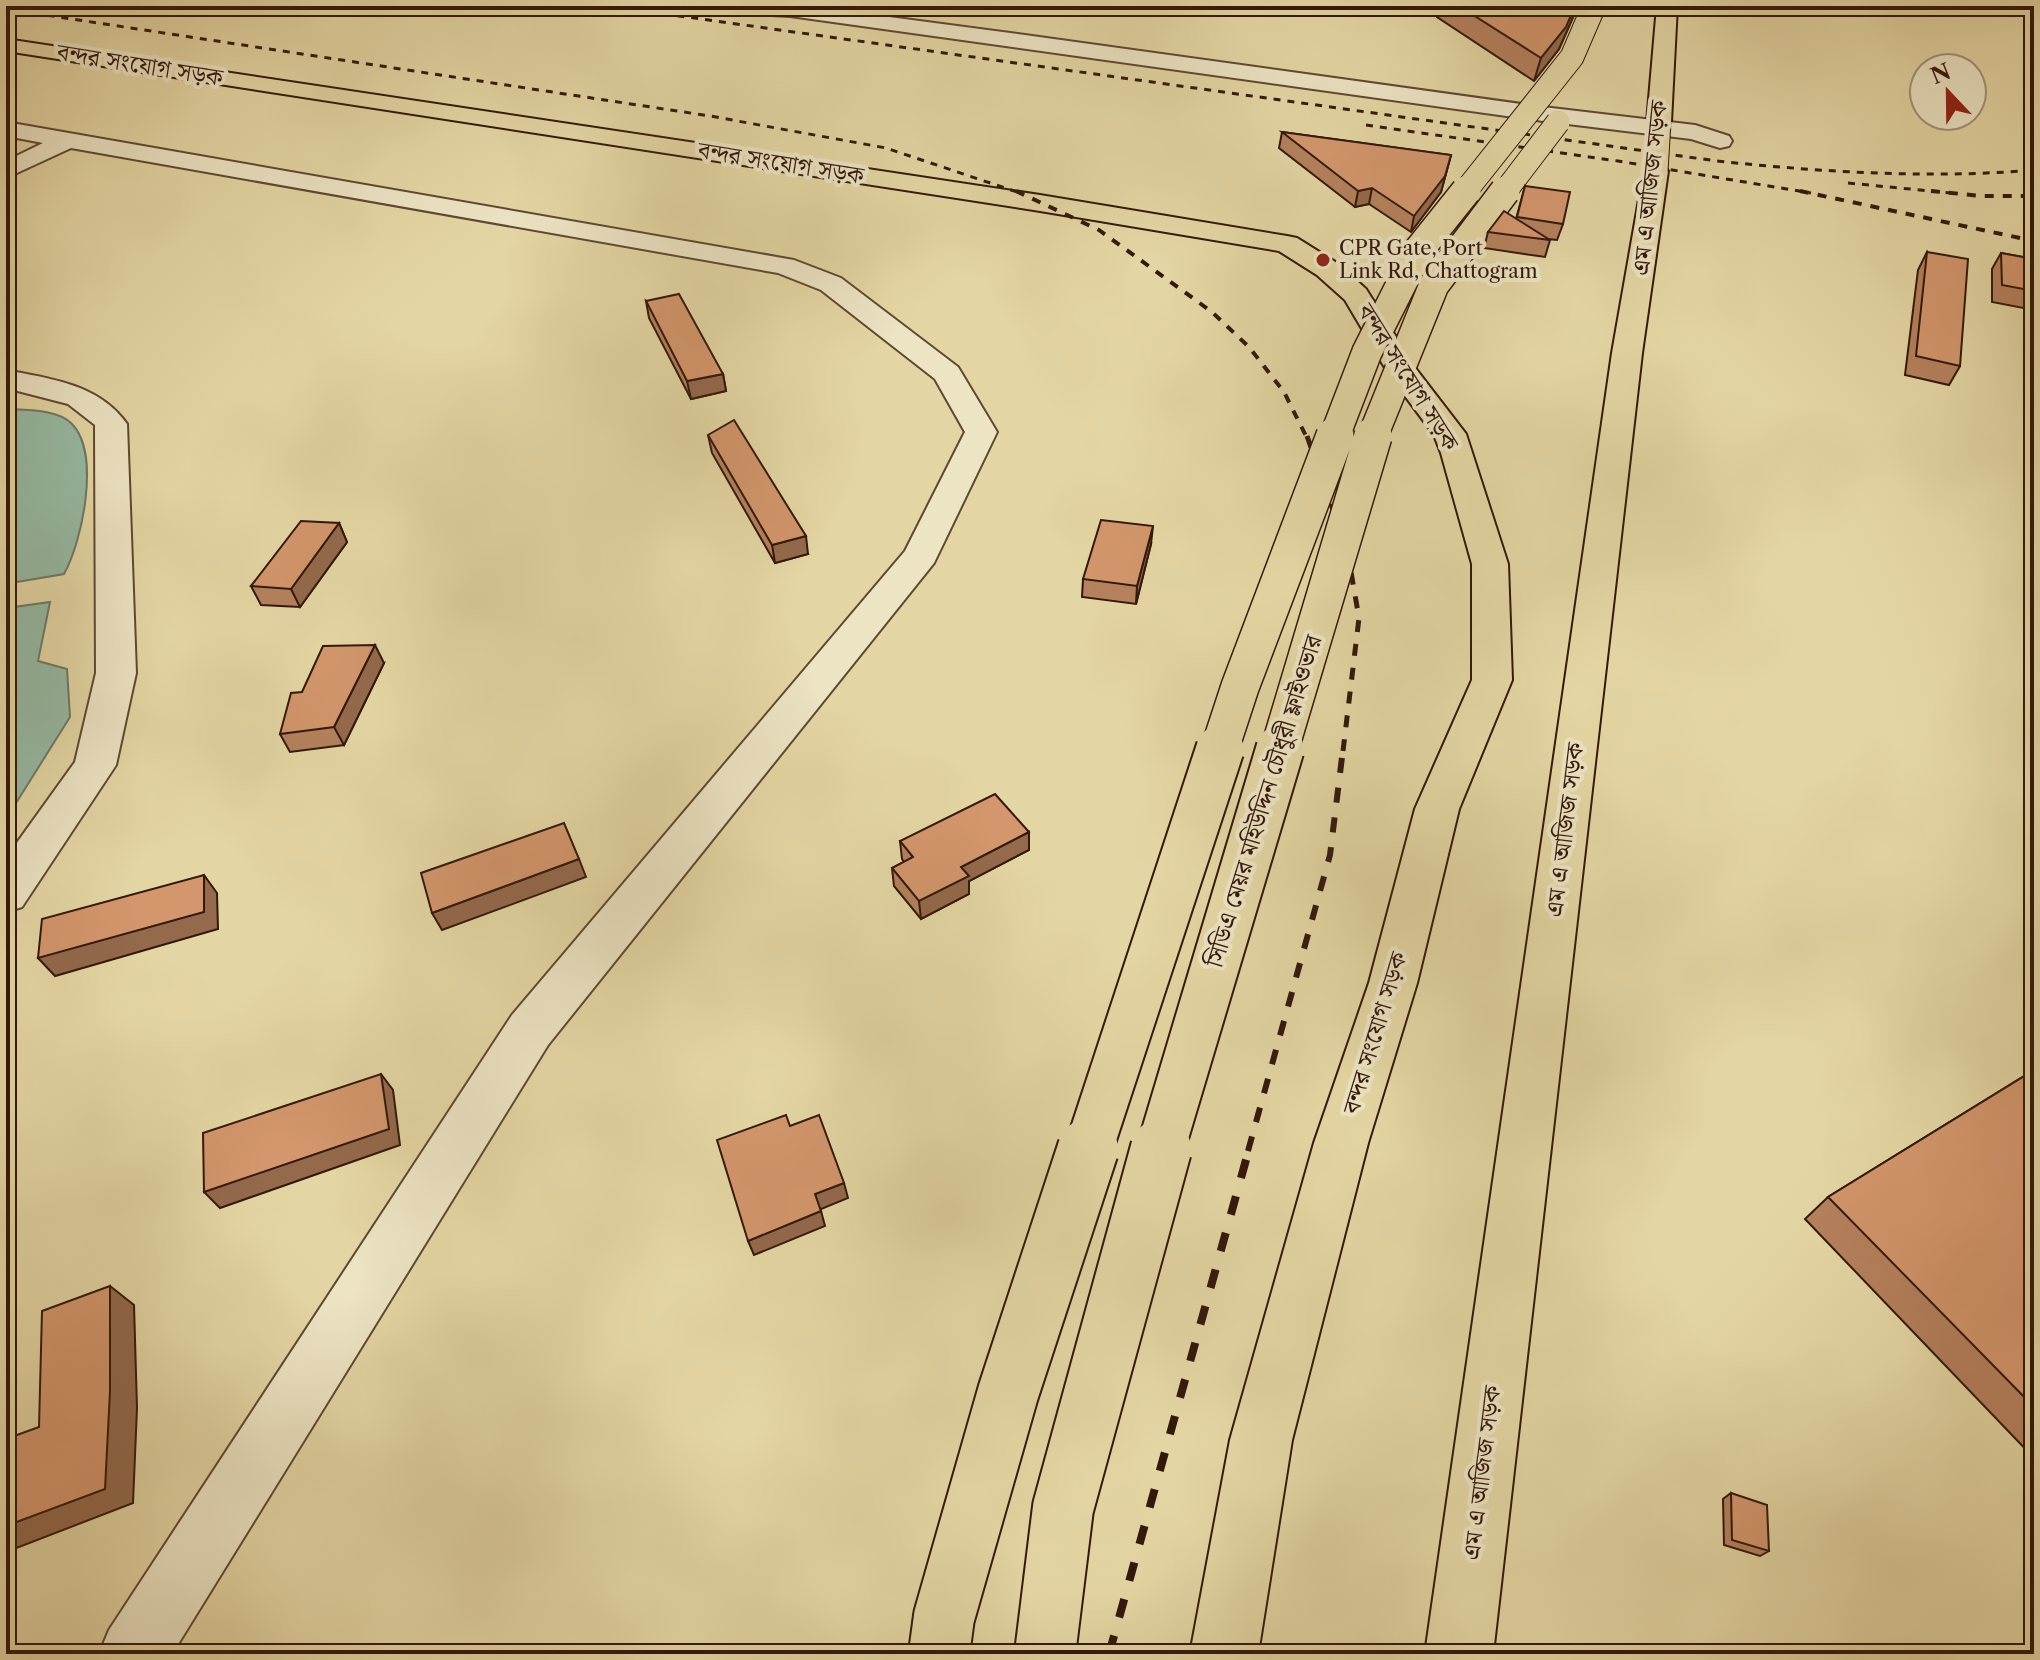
<svg xmlns="http://www.w3.org/2000/svg" width="2040" height="1660" font-family="'Libre Caslon Text','Noto Serif Bengali',serif">
	<style>
		.water { fill: #96b9a3; stroke: #6e7967; stroke-width: 2 }
		.lines { fill: none; stroke-linecap: round; stroke-linejoin: round }
		.minor-casing { stroke: #5e4832; stroke-width: 4 }
		.major-casing { stroke: #32180c; stroke-width: 4 }
		.highway-casing { stroke: #32180c; stroke-width: 4 }
		.minor { fill: #ede4c4; fill-rule: evenodd }
		.major { fill: #e4d6a4; fill-rule: evenodd }
		.highway { fill: #e4d6a4; fill-rule: evenodd }
		.rail-far4 { stroke: #32180c; stroke-width: 3; stroke-dasharray: 7 7; stroke-linecap: butt }
		.rail-far3 { stroke: #32180c; stroke-width: 4; stroke-dasharray: 9 9; stroke-linecap: butt }
		.rail-far2 { stroke: #32180c; stroke-width: 5; stroke-dasharray: 12 12; stroke-linecap: butt }
		.rail-far1 { stroke: #32180c; stroke-width: 6; stroke-dasharray: 15 15; stroke-linecap: butt }
		.rail { stroke: #32180c; stroke-width: 8; stroke-dasharray: 19 19; stroke-linecap: butt }
		.major-bridge-casing { stroke: #32180c; stroke-width: 25; stroke-linecap: butt }
		.highway-bridge-far4-casing { stroke: #32180c; stroke-width: 25; stroke-linecap: butt }
		.highway-bridge-far3-casing { stroke: #32180c; stroke-width: 32; stroke-linecap: butt }
		.highway-bridge-far2-casing { stroke: #32180c; stroke-width: 40; stroke-linecap: butt }
		.highway-bridge-far1-casing { stroke: #32180c; stroke-width: 51; stroke-linecap: butt }
		.highway-bridge-casing { stroke: #32180c; stroke-width: 64; stroke-linecap: butt }
		.major-bridge { stroke: #e4d6a4; stroke-width: 23 }
		.highway-bridge-far4 { stroke: #e4d6a4; stroke-width: 23 }
		.highway-bridge-far3 { stroke: #e4d6a4; stroke-width: 29 }
		.highway-bridge-far2 { stroke: #e4d6a4; stroke-width: 37 }
		.highway-bridge-far1 { stroke: #e4d6a4; stroke-width: 47 }
		.highway-bridge { stroke: #e4d6a4; stroke-width: 60 }
		.wall { fill: #b5815e; stroke: #32180c; stroke-width: 2 }
		.shaded-wall { fill: #94694c; stroke: #32180c; stroke-width: 2 }
		.building { fill: #d3966d; stroke: #32180c; stroke-width: 2 }
		.poi-dot { fill: #8f2418; stroke: #ede4c4; stroke-width: 3 }
		.labels { text-anchor: middle; stroke-width: 8; stroke-linejoin: round; paint-order: stroke }
		.far-poi-label { font-size: 20px; fill: #32180c; stroke: #ede4c4; text-anchor: start }
		.street-label { font-size: 24px; fill: #32180c; stroke: #ede4c4 }
	</style>
	<rect width="100%" height="100%" fill="#e4d6a4"/>
	<filter id="stains"><feTurbulence type="fractalNoise" baseFrequency=".0025" numOctaves="4"/><feColorMatrix values="0 0 0 0 .2 0 0 0 0 .09 0 0 0 0 .02 0 0 0 .5 -.17"/></filter>
	<radialGradient id="worn" r=".72"><stop offset=".6" stop-color="#630" stop-opacity="0"/><stop offset="1" stop-color="#630" stop-opacity=".3"/></radialGradient>
	<path class="water" d="M6,409C25,410 58,409 72,424C101,454 82,542 64,574L17,582L6,577Z
		M50,602L38,661L67,669L70,717L6,819V611L7,608Z"/>
	<g class="lines">
		<defs>
			<path id="minor" d="M703,6H806L1025,35L1543,107L1695,125L1729,136L1732,141L1729,146L1720,148L1691,139L1543,121L790,16L713,12Z
				M6,122L794,260L841,278L958,367L997,432L934,563L548,1045L172,1654H99L109,1630L512,1015L905,551L965,432L935,379L821,290L778,273L71,148L6,178V161L43,143L6,136Z
				M6,370C51,379 99,384 127,424L136,673L116,765L22,907L6,912V858L75,762L96,673L95,425L68,404L6,388Z"/>
			<path id="major" d="M1657,6H1677L1671,122L1667,127H1651L1647,122Z
				M1656,164L1665,166L1668,171L1642,353L1493,1654H1425L1612,353L1644,171L1647,166Z"/>
			<path id="highway" d="M6,39L1040,195L1287,236L1297,238L1337,263L1366,289L1416,369L1466,434L1508,564L1512,680L1459,809L1417,983L1368,1143L1292,1440L1258,1654H1190L1230,1440L1314,1143L1369,983L1415,809L1472,680V564L1441,453L1434,435L1388,373L1345,300L1317,275L1279,251L1040,211L6,51Z"/>
		</defs>
		<use href="#minor" class="minor-casing"/>
		<use href="#major" class="major-casing"/>
		<use href="#highway" class="highway-casing"/>
		<use href="#minor" class="minor"/>
		<use href="#major" class="major"/>
		<use href="#highway" class="highway"/>
		<path class="rail-far4" d="M608,6L1717,161C1823,172 1928,179 2034,170
			M6,9L710,116L886,148L1020,193
			M1366,125L1618,161L1811,193
			M1848,183L1951,193"/>
		<path class="rail-far3" d="M1016,191L1099,230L1212,312L1249,347L1284,392L1307,438
			M1800,191L2034,241
			M1931,191L1982,196H2034"/>
		<path class="rail-far2" d="M1307,436L1347,549L1359,618L1343,751"/>
		<path class="rail-far1" d="M1248,1151L1330,855L1343,749"/>
		<path class="rail" d="M1109,1654L1249,1149"/>
		<defs>
			<path id="major-bridge" d="M1656,171L1659,122"/>
			<path id="highway-bridge-far4" d="M1464,193L1572,57L1594,6
				M1504,193L1558,122"/>
			<path id="highway-bridge-far3" d="M1334,438L1367,352L1418,251L1466,191
				M1372,438L1434,285L1505,191"/>
			<path id="highway-bridge-far2" d="M1219,751L1240,687L1335,436
				M1279,751L1373,436"/>
			<path id="highway-bridge-far1" d="M1088,1151L1220,749
				M1160,1151L1280,749"/>
			<path id="highway-bridge" d="M939,1654L944,1617L1008,1393L1088,1149
				M1045,1654L1063,1508L1161,1149"/>
		</defs>
		<use href="#major-bridge" class="major-bridge-casing"/>
		<use href="#highway-bridge-far4" class="highway-bridge-far4-casing"/>
		<use href="#highway-bridge-far3" class="highway-bridge-far3-casing"/>
		<use href="#highway-bridge-far2" class="highway-bridge-far2-casing"/>
		<use href="#highway-bridge-far1" class="highway-bridge-far1-casing"/>
		<use href="#highway-bridge" class="highway-bridge-casing"/>
		<use href="#major-bridge" class="major-bridge"/>
		<use href="#highway-bridge-far4" class="highway-bridge-far4"/>
		<use href="#highway-bridge-far3" class="highway-bridge-far3"/>
		<use href="#highway-bridge-far2" class="highway-bridge-far2"/>
		<use href="#highway-bridge-far1" class="highway-bridge-far1"/>
		<use href="#highway-bridge" class="highway-bridge"/>
	</g>
	<path class="wall" d="M1184,6H1214V9Z
		M1440,6H1578L1559,49L1534,81L1437,17Z
		M1282,132L1451,155L1441,192L1411,232L1369,204L1355,207L1279,148Z
		M1525,186L1563,224L1557,240L1548,239L1550,240L1545,257L1484,248L1488,232L1516,219Z
		M1927,252L1960,366L1949,385L1905,375L1918,270Z
		M2001,253L2034,259V310L1992,302V269Z
		M646,301L723,374L726,391L691,399L649,318Z
		M708,435L808,554L775,563L712,453Z
		M339,523L347,542L300,607L261,605L251,586Z
		M1151,544L1136,604L1082,597L1083,579Z
		M384,663L344,745L290,752L280,734L302,692Z
		M1029,832V850L969,881V894L921,919L894,886L892,868L904,862L902,859L900,841Z
		M2034,1070V1458L1805,1219L1828,1197Z
		M1731,1493L1769,1551L1760,1556L1724,1545L1723,1499Z"/>
	<path class="shaded-wall" d="M1575,6H1578L1559,49L1534,81L1541,58Z
		M1451,155L1441,192L1411,232L1414,216Z
		M1372,188L1369,204L1355,207L1358,191Z
		M723,374L726,391L691,399L687,381Z
		M339,523L347,542L300,607L291,589Z
		M1153,526L1151,544L1136,604L1137,586Z
		M806,536L808,554L775,563L772,545Z
		M375,645L384,663L344,745L334,727Z
		M1029,832V850L969,881V894L921,919L919,901L961,867Z
		M579,859L586,877L442,930L432,913Z
		M204,875L217,893L218,929L55,976L38,958Z
		M381,1074L393,1090L400,1145L220,1208L204,1192Z
		M844,1183L848,1198L819,1210L815,1194Z
		M821,1211L825,1226L754,1255L748,1241Z
		M110,1286L134,1305L137,1408L133,1503L6,1552V1526Z"/>
	<path class="building" d="M1459,6H1575L1566,27L1541,58Z
		M1282,132L1451,155L1445,176L1414,216L1372,188L1358,191Z
		M1525,186L1570,192L1563,224L1517,217Z
		M1504,211L1550,240L1488,232Z
		M1927,252L1968,259L1960,366L1916,356Z
		M2001,253L2034,259V291L2002,285Z
		M679,294L723,374L687,381L646,301Z
		M734,420L806,536L772,545L708,435Z
		M1101,520L1153,526L1137,586L1083,579Z
		M301,521L339,523L291,589L251,586Z
		M375,645L334,727L280,734L291,693L302,692L323,646Z
		M995,794L1029,832L961,867L969,876L919,901L892,868L913,857L900,841Z
		M564,823L579,859L432,913L421,873Z
		M204,875V912L38,958L42,919Z
		M2034,1070V1407L1828,1197Z
		M381,1074L389,1129L204,1192L203,1133Z
		M786,1115L790,1126L819,1115L844,1183L815,1194L821,1211L748,1241L717,1140Z
		M110,1286V1391L105,1489L6,1526V1439L39,1427L42,1311Z
		M1731,1493L1767,1505L1769,1551L1732,1540Z"/>
	<circle class="poi-dot" cx="1323" cy="260" r="8"/>
	<g class="labels">
		<g class="far-poi-label">
			<text x="1339" y="255">CPR Gate, Port<tspan x="1339" dy="23">Link Rd, Chattogram</tspan></text>
		</g>
		<g class="street-label">
			<text transform="translate(140 65) rotate(9)" y="8">বন্দর সংযোগ সড়ক</text>
			<text transform="translate(781 163) rotate(9)" y="8">বন্দর সংযোগ সড়ক</text>
			<text transform="translate(1650 188) rotate(-84)" y="8">এম এ আজিজ সড়ক</text>
			<text transform="translate(1408 377) rotate(58)" y="8">বন্দর সংযোগ সড়ক</text>
			<text transform="translate(1264 801) rotate(-73)" y="8">সিডিএ মেয়র মহিউদ্দিন চৌধুরী ফ্লাইওভার</text>
			<text transform="translate(1565 830) rotate(-83)" y="8">এম এ আজিজ সড়ক</text>
			<text transform="translate(1375 1033) rotate(-73)" y="8">বন্দর সংযোগ সড়ক</text>
			<text transform="translate(1482 1473) rotate(-83)" y="8">এম এ আজিজ সড়ক</text>
		</g>
	</g>
	<rect width="2040" height="1660" fill="none" stroke="#e4d6a4" stroke-width="32"/>
	<rect x="8" y="8" width="2024" height="1644" fill="none" stroke="#32180c" stroke-width="4"/>
	<rect x="16" y="16" width="2008" height="1628" fill="none" stroke="#32180c" stroke-width="2"/>
	<g transform="translate(1948 92) rotate(338)"><circle r="38" fill="#ede4c4" stroke="#a2927a" stroke-width="2"/>
	<path d="M0-6L14 30L0 20L-14 30Z" fill="#8f2418"/>
	<text y="-12" font-size="22" font-weight="bold" text-anchor="middle" fill="#32180c">N</text>
	</g>
	<rect width="100%" height="100%" filter="url(#stains)"/>
	<rect width="100%" height="100%" fill="url(#worn)"/>
</svg>
